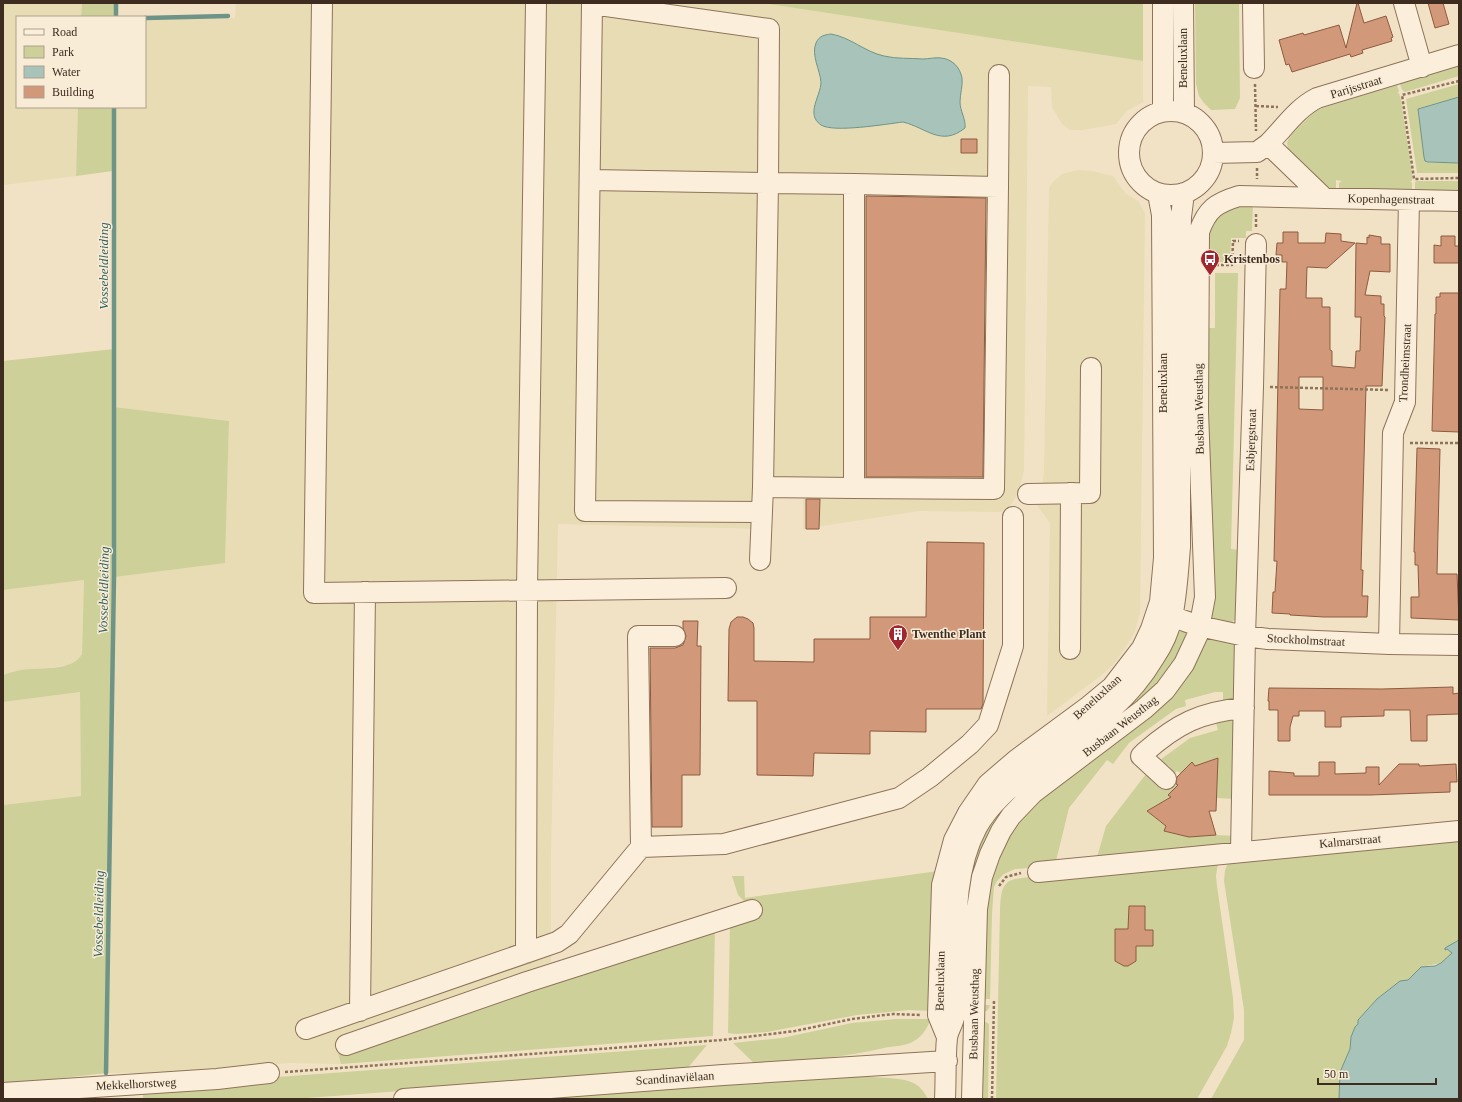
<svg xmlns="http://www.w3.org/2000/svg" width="1462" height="1102" font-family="'Times New Roman',serif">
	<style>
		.farmland { fill: #e7dcb3; fill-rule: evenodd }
		.green { fill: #cdd099 }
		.water { fill: #a8c4ba; stroke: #6e9488 }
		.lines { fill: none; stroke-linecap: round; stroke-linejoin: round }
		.stream { stroke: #6e9488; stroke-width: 4.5 }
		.building { fill: #d1997a; stroke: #8e5a3f; fill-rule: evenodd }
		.minor-casing { stroke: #8e735a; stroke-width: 22 }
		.path { stroke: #8e735a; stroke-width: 2.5; stroke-dasharray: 3 2; stroke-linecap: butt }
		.minor { stroke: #fbefdb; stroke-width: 20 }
		.labels { text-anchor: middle; stroke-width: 3; stroke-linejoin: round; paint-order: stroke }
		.street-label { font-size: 12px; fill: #3d2c1f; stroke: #f8ecd7 }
		.poi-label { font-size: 12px; font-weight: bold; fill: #3d2c1f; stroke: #f8ecd7; text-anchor: start }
		.water-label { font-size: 13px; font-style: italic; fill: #2e5e58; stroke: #f8ecd7 }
	</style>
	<rect width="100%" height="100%" fill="#f1e2c6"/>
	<path class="farmland" d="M3,3H82L81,17H17V107H78L76,176L3,185Z
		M236,3H762L1143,61V102L1127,111L1116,124L1083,130H1070L1062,124L1052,107L1051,87L1028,86L1024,471L1019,490L1014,500L1008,508L1001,512L919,511L803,529V494L767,493L766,529L558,524L551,854V962L404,1016L337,1043L341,1064L289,1063L249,1067L217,1073H106L114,576L225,562L229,421L114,407V107H145V19L235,18ZM831,34L838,35L876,55L885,57L925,59L942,58L960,100V105L965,124V128L941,137L911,124L903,122L842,128H829L822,125L816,120L814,114L821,83L815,54V45L822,36Z
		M1078,170L1092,171L1113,176L1125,193L1139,202L1145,214L1140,613L1134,634L1124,650L1113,665L1099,677L1047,716L1050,523L1033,500L1042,486L1044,473L1049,188L1054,181L1062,174Z
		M84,580L82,654L79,659L73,664L56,667L21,670L3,675V590Z
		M80,692L81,796L3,805V702Z"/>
	<path class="green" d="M82,3H116V17H81Z
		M762,3H1143V61Z
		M1195,3H1239L1240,98L1235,109L1211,110L1204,103L1199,96L1196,84Z
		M1459,63V76L1405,92L1402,90L1399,81Z
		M1459,84V97L1420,108L1418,111L1425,161L1430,163H1459V173H1417L1406,99Z
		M1397,85L1399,91L1397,94L1399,93L1401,100L1412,174V181H1410L1412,183V191L1339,189V183L1342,181L1336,180V189L1326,187L1313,178L1288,149L1287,143L1289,137L1316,110Z
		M78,107H114L113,171L76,176Z
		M1417,181H1459V194H1415V182Z
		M1253,203L1252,231H1246V238H1231L1230,262H1207V234L1218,211Z
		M1215,273H1238L1231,549L1242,550L1238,617L1231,623L1214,622L1211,617L1208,492L1207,328H1215Z
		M114,349V407L229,421L225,563L114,577L106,1073L3,1085V805L81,796L80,692L3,702V675C9,673 15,671 21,670C38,667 73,672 82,654L84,580L3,590V361Z
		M1185,631H1188C1179,657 1164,677 1145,696L999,821L966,1012L960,902L988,819L1176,633Z
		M1205,635L1233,642L1236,645L1238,698L1223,702V692H1215L1185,700L1186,706L1176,709L1129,743L1113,764L1107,760L1069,808L1056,861L1097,857L1106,826L1146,774H1148C1151,787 1163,783 1173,781L1178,785L1169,795L1171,797L1147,811L1160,822L1166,825L1164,831L1189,837L1216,835L1235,836L1233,841L1228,844L1029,866V868L1015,869L1004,874L997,881L994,887L992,913L990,999H984L983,1005H990C989,1009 987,1012 983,1012L985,901L1001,848L1028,808L1065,778Z
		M1233,716L1237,721L1235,799L1216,798L1177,771L1174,774L1169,766L1160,762V760L1190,738L1218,730L1215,719Z
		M1459,836V940L1455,942L1447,949L1452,953C1443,966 1435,963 1423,967C1418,969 1413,977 1408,980C1393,981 1368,1008 1358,1020V1024L1351,1037L1350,1049L1340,1072L1339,1099H1211L1244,1040V1010L1224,881L1225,870L1229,861Z
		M1218,863L1216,876L1217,886L1233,998L1234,1018L1231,1033L1227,1046L1197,1099H996L1000,910C1001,897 1000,882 1015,879L1054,874L1058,880L1067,879V875Z
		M938,871L932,1011L909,1010L857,1015L767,1032L735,1034L728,1033L730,921L746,903L738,895L732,876H744L745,898Z
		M715,925L713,1036L341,1064L338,1053Z
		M896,1019H931C927,1028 923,1036 914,1041C906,1046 894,1046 884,1048C842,1058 799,1061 755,1064L733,1043L782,1038L852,1023Z
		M984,1021L989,1024V1027L988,1099H980Z
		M707,1045L686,1070L293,1099H143V1093L250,1079Z
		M839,1076C856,1077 897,1076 911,1082C919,1085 924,1091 928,1099H524Z"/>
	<path class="water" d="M831,34C850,37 865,52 884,56C896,59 911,58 923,59C929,59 936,57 941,58C952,59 960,67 962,78C963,85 960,94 960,102C960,111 966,119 965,128C941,147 927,128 903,122C886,124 834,133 821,125C805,114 821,96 821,82C820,70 811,55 816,43C819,36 824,35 831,34Z
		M1459,97V163L1428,162L1425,161L1424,157L1418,109Z
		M1459,940V1099H1339L1340,1072L1350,1049L1351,1037L1355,1027L1358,1024V1020L1377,999L1400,981L1408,980L1421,967L1435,966L1441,963L1452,953L1447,949L1445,950V948Z"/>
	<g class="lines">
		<path class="stream" d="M116,17V3
			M145,18L228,16
			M106,1073L114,576V107"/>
	</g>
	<path class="building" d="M1357,3H1358L1364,23L1386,16L1393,37L1391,38L1392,41L1362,50L1363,53L1351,57L1350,54L1292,72L1289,64L1286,65L1279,40L1303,33L1304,35L1339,25L1346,48Z
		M1428,3H1443L1449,24L1435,28Z
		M961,139H977V153H961Z
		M866,196L986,198L983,477H866Z
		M1283,232H1298V243H1325L1326,233L1341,234V241L1355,243L1327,268L1307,267L1306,298H1322V307H1330V350L1332,351V366L1355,368L1356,351H1360L1361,317H1355L1356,243L1367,244V237L1369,238V235L1381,237V244H1390V272L1370,271L1365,295L1381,296V304H1384V316L1385,317L1382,386H1366L1361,570H1363L1362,596H1368L1367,617H1324L1290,615V614L1272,613L1273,592H1275L1277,561H1274L1280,289H1286L1287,262H1282V255H1276L1277,243H1283ZM1299,377H1323V410L1299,409Z
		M1441,236H1455V246H1459V263H1434V245L1441,246Z
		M1440,293H1459V432L1432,431L1435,314H1436V297H1440Z
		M1417,448L1440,449L1437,574H1457L1459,620L1411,618V597H1419L1418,565H1415V552H1414Z
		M806,499H820L819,529H806Z
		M927,542L984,543L983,704L981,709H926V732L870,731V754L814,753L813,776L757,775V701H728L729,629L731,622L737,617H743L748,619L753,623L754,628V661L814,662V639H870V617H926Z
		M683,621H698L697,646H701L700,775H682V827H652L650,648H675L683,645L686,636L683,628Z
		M1453,687V694L1459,693V714L1427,715V741H1411L1410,710H1384V716L1341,717V727H1325V711H1299V716H1293L1290,727V741H1278V710H1269V701H1268L1269,688L1382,689Z
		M1218,758L1216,811H1209L1216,835L1189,837L1164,831L1166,826L1147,811L1171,797L1168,795L1178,785L1176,784L1177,777L1192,762L1195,766Z
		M1319,762H1335V774L1366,773V767H1379V785L1399,764H1419V766L1456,764L1457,782H1450V792L1370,795H1269V771L1294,773V776H1319Z
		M1129,906H1145V930H1153V946H1136V961L1128,966H1124L1115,961V929H1128Z"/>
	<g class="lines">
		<defs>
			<path id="minor" d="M322,3L314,593L726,588
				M1183,3L1184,113
				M1253,3L1254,68
				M1404,3L1422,67
				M1129 153a42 42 0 1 1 84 0a42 42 0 1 1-84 0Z
				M1163,111V3
				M1268,144C1284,128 1297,108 1317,98L1459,55
				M1213,153L1257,152L1268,144L1324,198
				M590,180L768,183L769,29L592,4L585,511L762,512
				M763,487L768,183L854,184
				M854,488L994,489L998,187
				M1028,494L1090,493L1091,368
				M760,560L763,487L854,488V184L998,187L999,75
				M1159,612L1199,626L1245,636L1268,639L1389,644L1459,645
				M1389,644L1393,433L1405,402L1409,200
				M1070,649L1071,493
				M1166,779L1141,756L1145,752C1177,724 1200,712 1244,708
				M641,847L638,636H675
				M1241,851L1245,636L1253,387L1256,244
				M1038,872L1459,831
				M526,953L527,590L536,3
				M360,1011L365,592
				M306,1029L557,942L569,934L641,847L724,844L899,798L930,777L970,744L988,725L1013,646V517
				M947,1037L938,1015L942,885L954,840L968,813L988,784L1016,760L1089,706L1112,687L1142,648L1151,629L1160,602L1164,558L1162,215L1158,194
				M346,1045L527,982L752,910
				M3,1093L217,1079L269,1073
				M404,1099L723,1075L947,1061
				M945,1099C946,1079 945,1058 947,1038C948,1030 954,1022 955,1014C960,953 947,883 977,827C992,800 1016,783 1040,764C1084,731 1125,707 1154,658C1162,646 1169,632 1172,617C1177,594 1178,570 1180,547V266L1181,217L1184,193
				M972,1099L977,909L982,877L990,854L1001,831L1011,816L1033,793L1144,709L1165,690L1184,664L1198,634L1205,597L1198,412L1199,232C1207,209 1216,203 1239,196L1459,201"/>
		</defs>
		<use href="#minor" class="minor-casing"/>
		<path class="path" d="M1459,81L1402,95L1414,179L1459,178
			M1255,84L1256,131
			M1256,106L1278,107
			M1257,168V179
			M1256,227V214
			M1216,265H1232L1233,241H1239
			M1270,387L1389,390
			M1410,443H1459
			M999,886L1006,877L1021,873
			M285,1072L722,1040L795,1031L852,1019L893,1014L921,1015
			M992,1099L994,1000"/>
		<use href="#minor" class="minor"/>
	</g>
	<defs>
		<symbol id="bus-pin" viewBox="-11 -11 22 30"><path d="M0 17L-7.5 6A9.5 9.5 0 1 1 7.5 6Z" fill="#a0272f" stroke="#f8ecd7"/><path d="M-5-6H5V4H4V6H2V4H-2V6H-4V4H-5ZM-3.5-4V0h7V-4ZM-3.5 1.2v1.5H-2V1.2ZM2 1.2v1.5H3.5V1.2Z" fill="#fff"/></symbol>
		<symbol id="building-pin" viewBox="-11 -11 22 30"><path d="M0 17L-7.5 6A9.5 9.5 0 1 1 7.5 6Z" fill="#a0272f" stroke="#f8ecd7"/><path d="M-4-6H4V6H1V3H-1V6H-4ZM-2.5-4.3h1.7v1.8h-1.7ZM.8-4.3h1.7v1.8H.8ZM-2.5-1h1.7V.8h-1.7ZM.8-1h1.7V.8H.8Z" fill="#fff"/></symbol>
	</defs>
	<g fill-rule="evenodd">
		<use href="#bus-pin" x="1199" y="248" width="22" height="30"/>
		<use href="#building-pin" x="887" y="623" width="22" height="30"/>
	</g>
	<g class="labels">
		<g class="street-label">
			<text transform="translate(1183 58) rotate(-90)" y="4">Beneluxlaan</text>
			<text transform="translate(1356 87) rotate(-17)" y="4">Parijsstraat</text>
			<text transform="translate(1391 199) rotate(1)" y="4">Kopenhagenstraat</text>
			<text transform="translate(1405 363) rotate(-87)" y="4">Trondheimstraat</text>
			<text transform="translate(1163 383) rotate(-90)" y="4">Beneluxlaan</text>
			<text transform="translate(1199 409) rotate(-91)" y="4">Busbaan Weusthag</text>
			<text transform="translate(1251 440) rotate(-88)" y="4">Esbjergstraat</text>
			<text transform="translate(1306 640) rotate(3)" y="4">Stockholmstraat</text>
			<text transform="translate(1097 697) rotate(-42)" y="4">Beneluxlaan</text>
			<text transform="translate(1120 726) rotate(-38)" y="4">Busbaan Weusthag</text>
			<text transform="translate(1350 841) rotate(-5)" y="4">Kalmarstraat</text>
			<text transform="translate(940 981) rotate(-89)" y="4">Beneluxlaan</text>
			<text transform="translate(974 1014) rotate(-89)" y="4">Busbaan Weusthag</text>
			<text transform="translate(675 1078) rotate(-4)" y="4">Scandinaviëlaan</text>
			<text transform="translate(136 1084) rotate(-3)" y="4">Mekkelhorstweg</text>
		</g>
		<g class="poi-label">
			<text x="1224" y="263">Kristenbos</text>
			<text x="912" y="638">Twenthe Plant</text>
		</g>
		<g class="water-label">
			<text transform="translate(103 266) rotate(-90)" y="5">Vossebeldleiding</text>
			<text transform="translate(103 590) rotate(-89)" y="5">Vossebeldleiding</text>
			<text transform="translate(98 914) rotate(-89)" y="5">Vossebeldleiding</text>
		</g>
	</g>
	<rect width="1462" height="1102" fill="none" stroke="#3d2c1f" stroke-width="8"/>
	<rect x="16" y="16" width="130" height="92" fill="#f8ecd7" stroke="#ad9f8d"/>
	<rect x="24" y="29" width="20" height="6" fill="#fbefdb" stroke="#ad9f8d"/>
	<text x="52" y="36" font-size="12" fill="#3d2c1f">Road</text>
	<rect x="24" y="46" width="20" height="12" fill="#cdd099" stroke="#ad9f8d"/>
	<text x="52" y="56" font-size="12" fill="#3d2c1f">Park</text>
	<rect x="24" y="66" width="20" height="12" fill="#a8c4ba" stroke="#ad9f8d"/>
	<text x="52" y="76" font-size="12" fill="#3d2c1f">Water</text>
	<rect x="24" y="86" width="20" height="12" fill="#d1997a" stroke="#ad9f8d"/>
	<text x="52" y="96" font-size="12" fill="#3d2c1f">Building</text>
	<path d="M1318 1078v6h118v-6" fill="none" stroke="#3d2c1f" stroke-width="2"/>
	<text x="1324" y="1078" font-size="12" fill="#3d2c1f" stroke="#f8ecd7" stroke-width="3" paint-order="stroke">50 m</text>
</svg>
